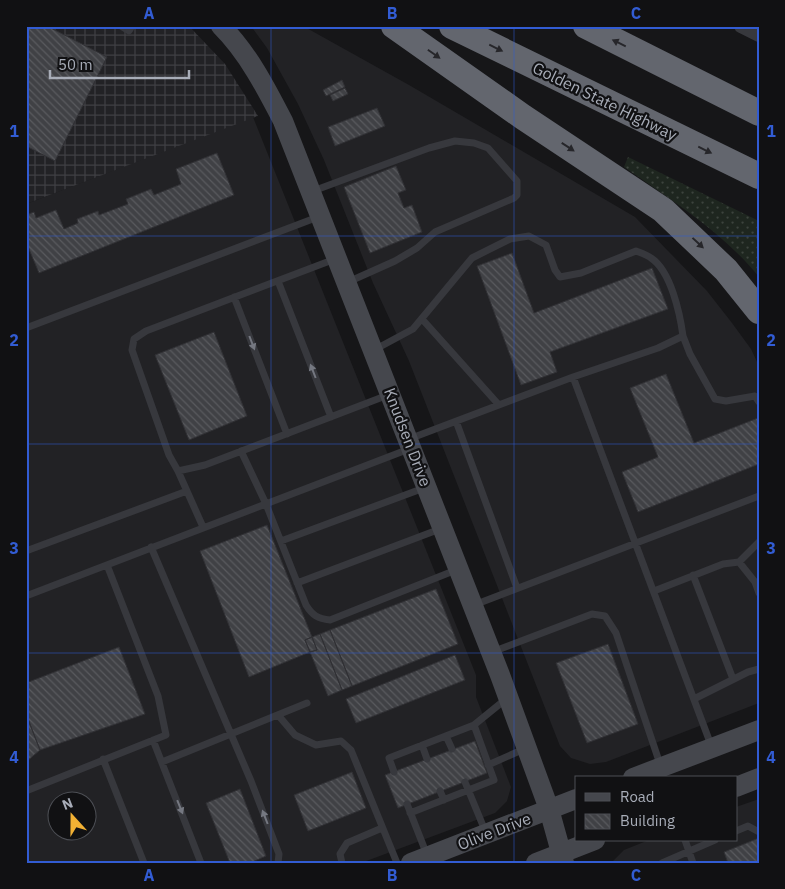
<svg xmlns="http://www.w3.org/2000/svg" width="785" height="889" font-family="'IBM Plex Sans',sans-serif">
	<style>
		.built { fill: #222225; fill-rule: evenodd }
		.industrial { fill: url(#industrial-grid) }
		.grass { fill: url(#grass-dots) }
		.building { fill: url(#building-back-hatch); stroke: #303034 }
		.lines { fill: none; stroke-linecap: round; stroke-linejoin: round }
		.lane { stroke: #37383d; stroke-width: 7 }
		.street { stroke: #37383d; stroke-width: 14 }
		.secondary { stroke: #45474d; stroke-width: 20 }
		.highway { stroke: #63666e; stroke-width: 26 }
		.oneway { fill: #26262a }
		.oneway2 { fill: #757881 }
		.grid { fill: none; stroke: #325cd3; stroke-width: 1; stroke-opacity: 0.55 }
		.labels { text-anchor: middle; stroke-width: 4.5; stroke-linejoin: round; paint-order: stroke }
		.street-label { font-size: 16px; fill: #a8adb8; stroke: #111113 }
		.neatline { fill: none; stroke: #325cd3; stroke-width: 2 }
		.grid-label { font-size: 16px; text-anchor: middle; font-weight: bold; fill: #325cd3 }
	</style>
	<defs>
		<pattern id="industrial-grid" width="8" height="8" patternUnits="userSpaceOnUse" patternTransform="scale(1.25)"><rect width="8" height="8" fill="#222225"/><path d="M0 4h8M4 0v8" fill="none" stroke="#3f3f43"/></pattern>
		<pattern id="grass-dots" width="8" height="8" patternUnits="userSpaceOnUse" patternTransform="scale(1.25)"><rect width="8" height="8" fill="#1e261f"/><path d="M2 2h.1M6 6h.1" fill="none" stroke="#3c433d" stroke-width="1.8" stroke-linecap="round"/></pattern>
		<pattern id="building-back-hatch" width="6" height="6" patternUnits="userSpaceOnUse" patternTransform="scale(1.25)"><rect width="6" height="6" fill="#404145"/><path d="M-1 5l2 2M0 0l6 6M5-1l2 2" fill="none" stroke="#595a5e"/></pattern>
	</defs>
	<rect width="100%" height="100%" fill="#161618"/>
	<path class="built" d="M251,26H303L409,85L635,217L707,291L732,323L751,349L759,366V703L606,762L590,764L571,758L560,746L409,361L373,283L324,160L298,104L267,48Z
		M253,117L476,675V697L511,787L507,801L495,813L361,863H26V204ZM58,802H88V832H58Z
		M759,799V863H611L624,850L649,840H736V807Z"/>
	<path class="industrial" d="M26,26H189L225,64L258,116L26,204Z"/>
	<path class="grass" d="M628,157L759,221V277C723,232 671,200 624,167Z"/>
	<path class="building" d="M26,26H47L107,57L55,161L26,146Z
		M342,80L345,87L326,96L323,90Z
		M345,88L348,94L333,101L330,95Z
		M377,108L385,126L335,146L328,127Z
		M217,153L234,195L39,273L26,242V215L34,212L36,218L56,210L64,229L78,223L77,219L98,211L99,215L128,204L126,199L151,189L154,195L181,184L176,169Z
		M396,166L406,190L398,193L404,208L412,205L422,232L370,253L344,187Z
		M512,253L534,313L652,268L668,309L550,352L557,372L521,385L477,266Z
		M214,332L247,416L189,440L155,355Z
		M666,374L694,443L758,418L759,464L638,512L622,472L658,457L630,388Z
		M267,525L312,637L305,640L310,652L249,677L200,551Z
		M436,589L458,644L352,686L330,630Z
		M330,630L352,686L342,690L320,634Z
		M320,634L342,690L328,696L310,652L317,650L312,637Z
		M312,637L317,650L310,652L305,640Z
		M608,644L638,724L587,743L556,663Z
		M119,647L145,714L40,750L26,714V683Z
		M455,655L465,680L356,723L346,699Z
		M26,714L40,750L26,762Z
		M475,741L487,773L398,808L385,775Z
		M352,772L366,808L308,831L294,795Z
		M240,789L266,856L250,863H230L206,803Z
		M759,838V863H728L724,852Z"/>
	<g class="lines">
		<path class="lane" d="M121,26L129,31L132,26
			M313,191L429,148L455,141L474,143L488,148L517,181V195L514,198L435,232L417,248L395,261L348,282
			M335,259L146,331L134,339L132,350L169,455L178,471L205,465L388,395
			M278,281L331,417
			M234,297L287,434
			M422,319L499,405
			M26,328L318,217
			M374,350L413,329L472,258L510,239L529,236L546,245L555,270L560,277L581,273L636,251C641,253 647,255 651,258C671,271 680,314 683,336
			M573,377L658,348L683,336L690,354L715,399L726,401L755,396L759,402
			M456,421L517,588
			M409,439L573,377L711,745
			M241,451L266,504L306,605C312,615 318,619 330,620L456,570
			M178,471L203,527
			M281,541L424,488
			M151,547L251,781L279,854L278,863
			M26,551L187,491
			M739,562L759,542
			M693,575L733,679
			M297,583L440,529
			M654,591L723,564L739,562L755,582L759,593
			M26,596L409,449
			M474,605L759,496
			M492,652L592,614L605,616L616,633L661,767
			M694,699L748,672L759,669
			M278,715L295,735L316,745L341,741L351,750L397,863
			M446,736L452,749
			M153,740L201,863
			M422,745L427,759
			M103,759L144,863
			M162,762L307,703
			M488,765L524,749
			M394,772L389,758L474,725L506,699
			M465,782L486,833
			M26,791L166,735L158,696L107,565
			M440,791L444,800
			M407,804L427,855
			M410,813L494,780L474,725
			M736,831L748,826L759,832
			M685,840L693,863
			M342,863L340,854L347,843L382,828
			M662,863L715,840"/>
		<path class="street" d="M741,26L759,35"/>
		<path class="secondary" d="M221,26C248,53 266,88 283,121L500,675L549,809L564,863
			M633,778L759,730
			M736,787L759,778
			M411,863L576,799
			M536,863L595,840"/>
		<path class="highway" d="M394,26L523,117L663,210L726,270L759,311
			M452,26L759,176
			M586,26L759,113"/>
	</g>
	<defs><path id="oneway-solid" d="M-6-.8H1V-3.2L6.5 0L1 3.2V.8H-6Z" transform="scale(1.25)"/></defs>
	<g class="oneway">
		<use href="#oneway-solid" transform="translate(619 43) rotate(-154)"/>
		<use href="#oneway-solid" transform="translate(496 48) rotate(26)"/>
		<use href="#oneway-solid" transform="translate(434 54) rotate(35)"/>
		<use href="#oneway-solid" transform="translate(568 147) rotate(33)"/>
		<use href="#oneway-solid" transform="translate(705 150) rotate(26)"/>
		<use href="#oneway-solid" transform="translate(698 243) rotate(43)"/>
	</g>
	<g class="oneway2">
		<use href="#oneway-solid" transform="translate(252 343) rotate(69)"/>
		<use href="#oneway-solid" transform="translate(313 371) rotate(-111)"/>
		<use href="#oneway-solid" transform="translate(180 807) rotate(68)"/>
		<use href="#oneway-solid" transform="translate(265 817) rotate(-111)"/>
	</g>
	<path class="grid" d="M271,26V863M514,26V863M26,236H759M26,444H759M26,653H759"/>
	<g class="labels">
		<g class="street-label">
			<text transform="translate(605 101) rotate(26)" y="6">Golden State Highway</text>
			<text transform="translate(408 437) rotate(69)" y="6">Knudsen Drive</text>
			<text transform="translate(494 831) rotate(-21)" y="6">Olive Drive</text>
		</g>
	</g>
	<rect width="785" height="889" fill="none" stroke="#111113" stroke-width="55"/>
	<rect x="575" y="776" width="162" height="65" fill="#111113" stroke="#4d4f55"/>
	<rect x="585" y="793" width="25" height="8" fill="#45474d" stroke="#4d4f55"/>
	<text x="620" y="802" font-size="15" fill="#a8adb8">Road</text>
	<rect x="585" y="814" width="25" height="15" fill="url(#building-back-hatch)" stroke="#4d4f55"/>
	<text x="620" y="826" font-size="15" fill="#a8adb8">Building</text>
	<g transform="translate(72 816) rotate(339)"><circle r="24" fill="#111113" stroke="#4d4f55"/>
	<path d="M0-4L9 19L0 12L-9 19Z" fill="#f2b134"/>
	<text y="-8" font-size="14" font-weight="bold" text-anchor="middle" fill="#a8adb8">N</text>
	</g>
	<path d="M50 70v8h139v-8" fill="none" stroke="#a8adb8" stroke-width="2.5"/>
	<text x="58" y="70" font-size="15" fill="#a8adb8" stroke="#111113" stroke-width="4" paint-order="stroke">50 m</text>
	<rect x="28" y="28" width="730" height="834" class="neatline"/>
	<g class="grid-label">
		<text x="149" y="19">A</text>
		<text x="392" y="19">B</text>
		<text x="636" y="19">C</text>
		<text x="14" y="137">1</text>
		<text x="771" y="137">1</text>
		<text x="14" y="346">2</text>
		<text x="771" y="346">2</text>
		<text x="14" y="554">3</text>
		<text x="771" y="554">3</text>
		<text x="14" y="763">4</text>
		<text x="771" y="763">4</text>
		<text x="149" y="881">A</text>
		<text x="392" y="881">B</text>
		<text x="636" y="881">C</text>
	</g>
</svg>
